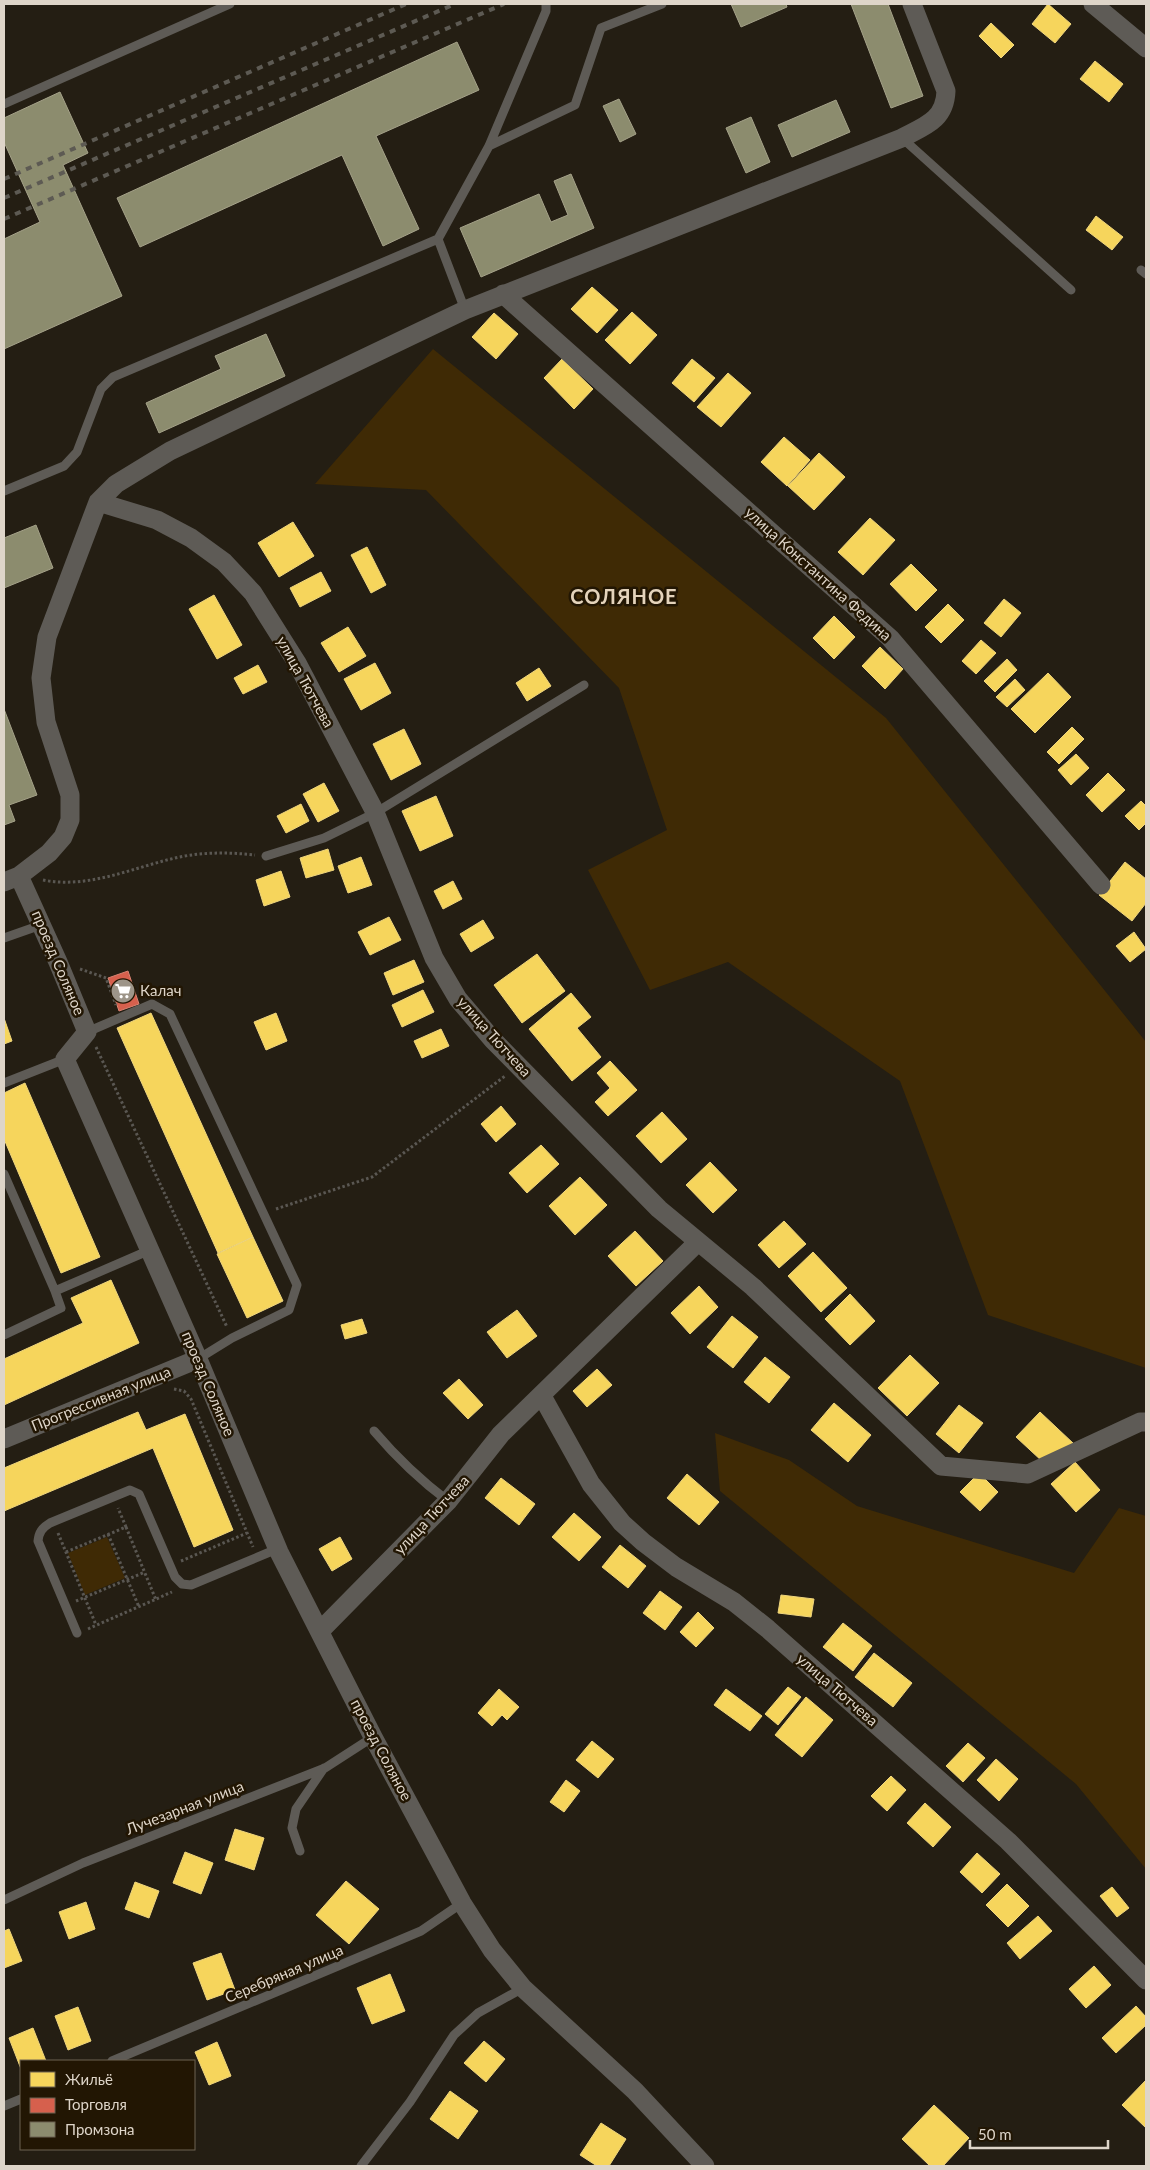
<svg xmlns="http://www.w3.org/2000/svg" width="1150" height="2170" font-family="Lato,sans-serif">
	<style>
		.green { fill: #3f2a05 }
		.homes { fill: #f6d55c; stroke: #efd57d }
		.shops { fill: #d6604d; stroke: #d88372 }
		.industry { fill: #8c8c6e; stroke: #a5a289 }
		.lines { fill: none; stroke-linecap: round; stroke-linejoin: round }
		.path { stroke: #5a5752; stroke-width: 3; stroke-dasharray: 2.5 2.5; stroke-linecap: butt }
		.service { stroke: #5e5b56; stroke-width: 9 }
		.minor { stroke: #5e5b56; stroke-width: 19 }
		.rail { stroke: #5d5a53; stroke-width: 4; stroke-dasharray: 6 6; stroke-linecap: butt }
		.labels { text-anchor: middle; stroke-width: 5; stroke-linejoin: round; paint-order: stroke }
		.street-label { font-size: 15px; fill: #ded5c9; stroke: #221603 }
		.poi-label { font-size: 15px; fill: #ded5c9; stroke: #221603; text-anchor: start }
		.district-label { font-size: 20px; font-weight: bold; letter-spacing: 1px; fill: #e4d3bb; stroke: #221603 }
	</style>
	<rect width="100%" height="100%" fill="#241e13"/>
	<path class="green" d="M433,349L886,718L1146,1042V1368L988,1315L900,1081L728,962L650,990L588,870L667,830L619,688L426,490L315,484Z
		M715,1433L789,1460L857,1506L1074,1573L1119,1508L1146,1516V1869L1076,1784L720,1491Z
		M107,1537L125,1578L85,1595L68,1553Z"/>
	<path class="homes" d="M1048,4L1071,24L1055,43L1032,24Z
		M991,23L1014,45L1001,58L979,36Z
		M1095,61L1123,84L1109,102L1080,79Z
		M1096,216L1123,237L1112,250L1086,230Z
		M592,287L618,310L597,333L571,309Z
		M632,312L657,335L630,364L605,340Z
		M494,313L518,334L496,359L472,337Z
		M562,359L593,389L574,409L544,378Z
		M692,359L715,378L694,402L672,383Z
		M728,373L751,393L721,427L697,407Z
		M784,437L810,460L787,486L761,462Z
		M819,453L845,477L814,510L788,486Z
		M870,518L895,540L863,575L838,552Z
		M293,522L314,556L279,577L258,543Z
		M367,547L386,585L371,593L351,555Z
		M911,564L937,590L916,611L890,584Z
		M321,572L331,591L300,607L290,588Z
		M214,595L242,645L217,659L189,609Z
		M1004,599L1021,613L1001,637L984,623Z
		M948,604L964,620L941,643L925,627Z
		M834,616L855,637L834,659L813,638Z
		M348,627L366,656L339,672L321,643Z
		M981,640L996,653L976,674L962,661Z
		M880,647L903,669L885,689L862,666Z
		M1007,659L1017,670L995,692L984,681Z
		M375,663L391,693L361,710L344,679Z
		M258,665L267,682L243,694L234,678Z
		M539,668L551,686L527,701L516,683Z
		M1048,673L1071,697L1035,733L1011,709Z
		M1015,679L1025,690L1007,707L996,697Z
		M1072,727L1084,739L1059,764L1047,752Z
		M404,729L421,764L391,780L373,744Z
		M1076,754L1089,768L1071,785L1058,770Z
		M1108,773L1125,790L1102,812L1086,795Z
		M324,783L339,811L318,822L303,794Z
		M436,796L453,836L420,851L402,811Z
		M1141,801L1146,806V823L1139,830L1125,816Z
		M301,804L309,821L286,833L277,816Z
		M328,849L334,870L306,878L300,858Z
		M361,857L372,885L348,893L338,866Z
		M1125,862L1146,879V903L1132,921L1099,895Z
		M281,871L290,897L264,906L256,880Z
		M453,881L462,899L443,909L434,891Z
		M389,917L401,940L370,955L358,932Z
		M483,920L494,938L471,952L460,934Z
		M1134,932L1146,949L1130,962L1116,946Z
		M537,954L565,991L522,1023L494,985Z
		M414,960L424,982L393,995L384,973Z
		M423,990L434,1012L402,1027L392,1005Z
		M571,993L591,1017L577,1028L601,1057L572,1081L529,1029Z
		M151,1013L253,1237L218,1253L117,1028Z
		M276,1013L287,1041L266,1050L254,1022Z
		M4,1018L12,1041L4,1044Z
		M441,1029L449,1046L422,1058L414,1041Z
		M610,1061L637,1090L608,1116L595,1102L610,1088L597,1073Z
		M25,1083L100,1257L61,1273L4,1139V1093Z
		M501,1106L516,1124L496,1142L481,1124Z
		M662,1112L687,1139L661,1163L636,1136Z
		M541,1145L559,1164L527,1193L509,1173Z
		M710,1162L737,1190L713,1213L686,1185Z
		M580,1177L607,1205L575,1235L549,1206Z
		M784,1221L806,1244L779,1268L758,1245Z
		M635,1231L663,1261L636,1286L608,1256Z
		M253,1237L283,1301L247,1318L217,1254Z
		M813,1252L847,1288L821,1312L788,1276Z
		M111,1280L139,1343L4,1405V1359L83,1323L71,1298Z
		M699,1286L718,1307L690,1334L671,1313Z
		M850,1294L875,1321L850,1345L825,1319Z
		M517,1310L537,1336L507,1358L487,1332Z
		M732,1316L758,1337L733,1368L707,1347Z
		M362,1319L367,1333L345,1339L341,1325Z
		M910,1355L939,1383L907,1416L878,1388Z
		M765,1357L790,1377L769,1403L744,1382Z
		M597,1369L612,1385L587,1407L573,1391Z
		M459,1379L483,1405L468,1419L443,1393Z
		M834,1403L871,1435L848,1462L811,1430Z
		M959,1405L983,1423L959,1453L936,1434Z
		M138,1412L146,1430L185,1414L233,1530L194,1547L153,1448L4,1511V1468Z
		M1040,1412L1074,1444L1043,1462L1016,1437Z
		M1075,1462L1100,1490L1076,1512L1051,1484Z
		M979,1473L998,1492L980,1511L960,1492Z
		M687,1474L719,1502L699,1525L667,1498Z
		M501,1478L535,1504L519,1525L485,1498Z
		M574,1513L601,1537L579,1561L552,1537Z
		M340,1537L352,1559L332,1571L319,1549Z
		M620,1545L646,1566L628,1588L602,1567Z
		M660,1591L682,1607L665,1630L643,1613Z
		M781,1595L814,1599L811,1617L778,1613Z
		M698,1612L714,1628L696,1647L680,1632Z
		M843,1623L872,1646L853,1671L823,1647Z
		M874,1653L912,1683L893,1707L855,1677Z
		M788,1687L801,1697L778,1725L765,1714Z
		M499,1689L519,1707L507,1720L502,1715L492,1726L478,1713Z
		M726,1689L762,1716L750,1731L714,1705Z
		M806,1697L833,1720L802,1757L775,1735Z
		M592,1741L614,1759L598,1778L576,1760Z
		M968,1743L985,1758L963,1782L946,1766Z
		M996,1759L1018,1779L999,1801L977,1780Z
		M891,1776L906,1790L887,1811L871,1796Z
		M566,1780L580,1791L564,1812L550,1802Z
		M925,1803L951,1827L933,1847L907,1823Z
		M235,1829L264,1838L254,1870L225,1860Z
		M185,1852L213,1863L201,1894L173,1883Z
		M977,1853L1000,1874L982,1893L960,1872Z
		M346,1881L379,1909L349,1944L316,1915Z
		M135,1882L159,1891L149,1918L125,1909Z
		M1007,1884L1029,1906L1008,1927L986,1905Z
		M1112,1887L1129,1908L1117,1917L1100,1896Z
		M86,1902L95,1929L69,1939L59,1912Z
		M1038,1916L1052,1931L1020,1959L1007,1943Z
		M9,1929L22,1961L4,1968V1931Z
		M221,1953L235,1990L207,2000L193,1963Z
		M1094,1966L1111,1985L1086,2008L1069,1989Z
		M390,1974L405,2011L372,2024L357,1988Z
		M1136,2006L1146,2017V2025L1116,2053L1102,2038Z
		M78,2007L91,2041L68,2050L55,2016Z
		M33,2028L46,2061H21V2069L9,2038Z
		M484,2041L505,2059L486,2082L464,2063Z
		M217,2042L231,2076L209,2085L195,2052Z
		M1146,2080V2128L1122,2105Z
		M450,2091L478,2111L458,2139L430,2119Z
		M934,2105L969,2138L943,2166H930L902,2139Z
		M601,2123L626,2139L609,2166H597L580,2155Z"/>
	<path class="shops" d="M128,971L139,1004L119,1011L108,978Z"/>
	<path class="industry" d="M731,4H786L787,7L741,27Z
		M851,4H888L923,96L891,108Z
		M457,42L479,90L376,136L419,229L383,246L342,155L140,247L117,198Z
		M60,92L88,153L63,165L122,296L4,349V239L40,222L4,142V118Z
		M619,99L636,134L620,142L603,106Z
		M836,100L850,132L792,157L778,125Z
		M751,117L770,162L746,173L726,128Z
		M571,174L594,228L481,277L460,228L539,194L551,222L568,215L554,181Z
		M266,334L285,376L159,433L146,403L221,369L215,356Z
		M36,525L53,568L4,588V538Z
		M4,709L37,795L9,805L15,821L4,825Z"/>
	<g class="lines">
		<path class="path" d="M43,880C88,889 132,868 175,858C201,852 228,852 255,855
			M80,969L106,978L116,1005
			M96,1047L227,1327
			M276,1209L372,1177L505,1076
			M174,1389L184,1391L191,1399L253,1547
			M126,1527L156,1600
			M58,1533L96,1625
			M108,1534L139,1607
			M66,1552L126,1527L118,1508
			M181,1561L247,1533
			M76,1601L145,1572
			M88,1629L172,1592"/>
		<path class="service" d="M4,104L230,4
			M902,138L1071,290
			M489,146L575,105L601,28L662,4
			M1141,270L1146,274
			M465,310L438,239L489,146L546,11V4
			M4,491L64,466L77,452L101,389L113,377L438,239
			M266,856L324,838L375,813L584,685
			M4,938L41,925
			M87,1032L152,1004L170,1014L297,1285L289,1310L232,1338L198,1359
			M4,1083L65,1059
			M4,1174L55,1291
			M4,1335L61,1308L55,1291L150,1250
			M374,1431C397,1458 420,1480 448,1501
			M77,1633L38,1541C39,1532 42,1528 50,1523L130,1490L139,1494L175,1577L182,1584L191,1585L277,1549
			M300,1851L292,1828L296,1809L324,1768
			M4,1900L83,1863L325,1768L373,1737
			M112,2061L421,1931L462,1903
			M4,2106L21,2099
			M361,2166L410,2102L454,2035L478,2013L523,1988"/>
		<path class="minor" d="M1093,4L1146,48
			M503,294L890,638L1101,885
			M98,502L157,520L191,538L224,562L253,593L297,663L374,810L434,958L458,999L493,1040L659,1209L753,1287L941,1466L1028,1474L1140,1422H1146
			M19,876L58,962L87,1032L65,1059L198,1359L279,1552L373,1737L462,1903L492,1950L523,1988L635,2091L705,2166
			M4,882L19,876L49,853L63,837L70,820V795L46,722L41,678L47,637L98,502L116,484L170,451L465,310L902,138C925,126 945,120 946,91L912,4
			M542,1396L591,1484L622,1523L643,1542L676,1567L734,1602L768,1629L1008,1841L1146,1980
			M4,1439L198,1359
			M320,1631L448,1501L501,1434L698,1242"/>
		<path class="rail" d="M4,179L406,4
			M4,198L455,4
			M4,219L504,4"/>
	</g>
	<defs>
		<symbol id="supermarket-disc" viewBox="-11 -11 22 22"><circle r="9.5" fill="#9d9589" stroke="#221603"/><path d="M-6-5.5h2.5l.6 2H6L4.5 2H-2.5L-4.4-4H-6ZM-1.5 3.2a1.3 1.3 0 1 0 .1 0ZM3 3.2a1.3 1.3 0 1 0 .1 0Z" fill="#fff"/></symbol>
	</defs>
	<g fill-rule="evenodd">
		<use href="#supermarket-disc" x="109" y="977" width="28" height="28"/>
	</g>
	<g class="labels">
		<g class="street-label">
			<text transform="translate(818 574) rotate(42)" y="5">улица Константина Федина</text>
			<text transform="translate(305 682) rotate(61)" y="5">улица Тютчева</text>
			<text transform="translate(58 963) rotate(67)" y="5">проезд Соляное</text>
			<text transform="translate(494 1037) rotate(48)" y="5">улица Тютчева</text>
			<text transform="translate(208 1384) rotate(67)" y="5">проезд Соляное</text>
			<text transform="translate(101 1399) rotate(-22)" y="5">Прогрессивная улица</text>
			<text transform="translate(432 1515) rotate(-47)" y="5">улица Тютчева</text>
			<text transform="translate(837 1690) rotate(41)" y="5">улица Тютчева</text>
			<text transform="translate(381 1750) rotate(62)" y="5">проезд Соляное</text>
			<text transform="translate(185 1808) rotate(-21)" y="5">Лучезарная улица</text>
			<text transform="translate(284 1974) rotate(-23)" y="5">Серебряная улица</text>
		</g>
		<g class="poi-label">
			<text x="140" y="996">Калач</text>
		</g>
		<g class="district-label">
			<text x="624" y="604">СОЛЯНОЕ</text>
		</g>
	</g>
	<rect width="1150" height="2170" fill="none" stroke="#ded5c9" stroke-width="10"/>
	<rect x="20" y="2060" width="175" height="90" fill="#221603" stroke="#6d6252"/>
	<rect x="30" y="2072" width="25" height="15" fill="#f6d55c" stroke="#6d6252"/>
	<text x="65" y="2085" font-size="15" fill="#ded5c9">Жильё</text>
	<rect x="30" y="2098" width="25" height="15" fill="#d6604d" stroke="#6d6252"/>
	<text x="65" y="2110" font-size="15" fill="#ded5c9">Торговля</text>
	<rect x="30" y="2122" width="25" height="15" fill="#8c8c6e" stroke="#6d6252"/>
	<text x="65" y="2135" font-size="15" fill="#ded5c9">Промзона</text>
	<path d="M970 2140v8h138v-8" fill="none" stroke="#ded5c9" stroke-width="2.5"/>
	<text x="978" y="2140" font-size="15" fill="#ded5c9" stroke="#221603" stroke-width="4" paint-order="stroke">50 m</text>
</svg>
